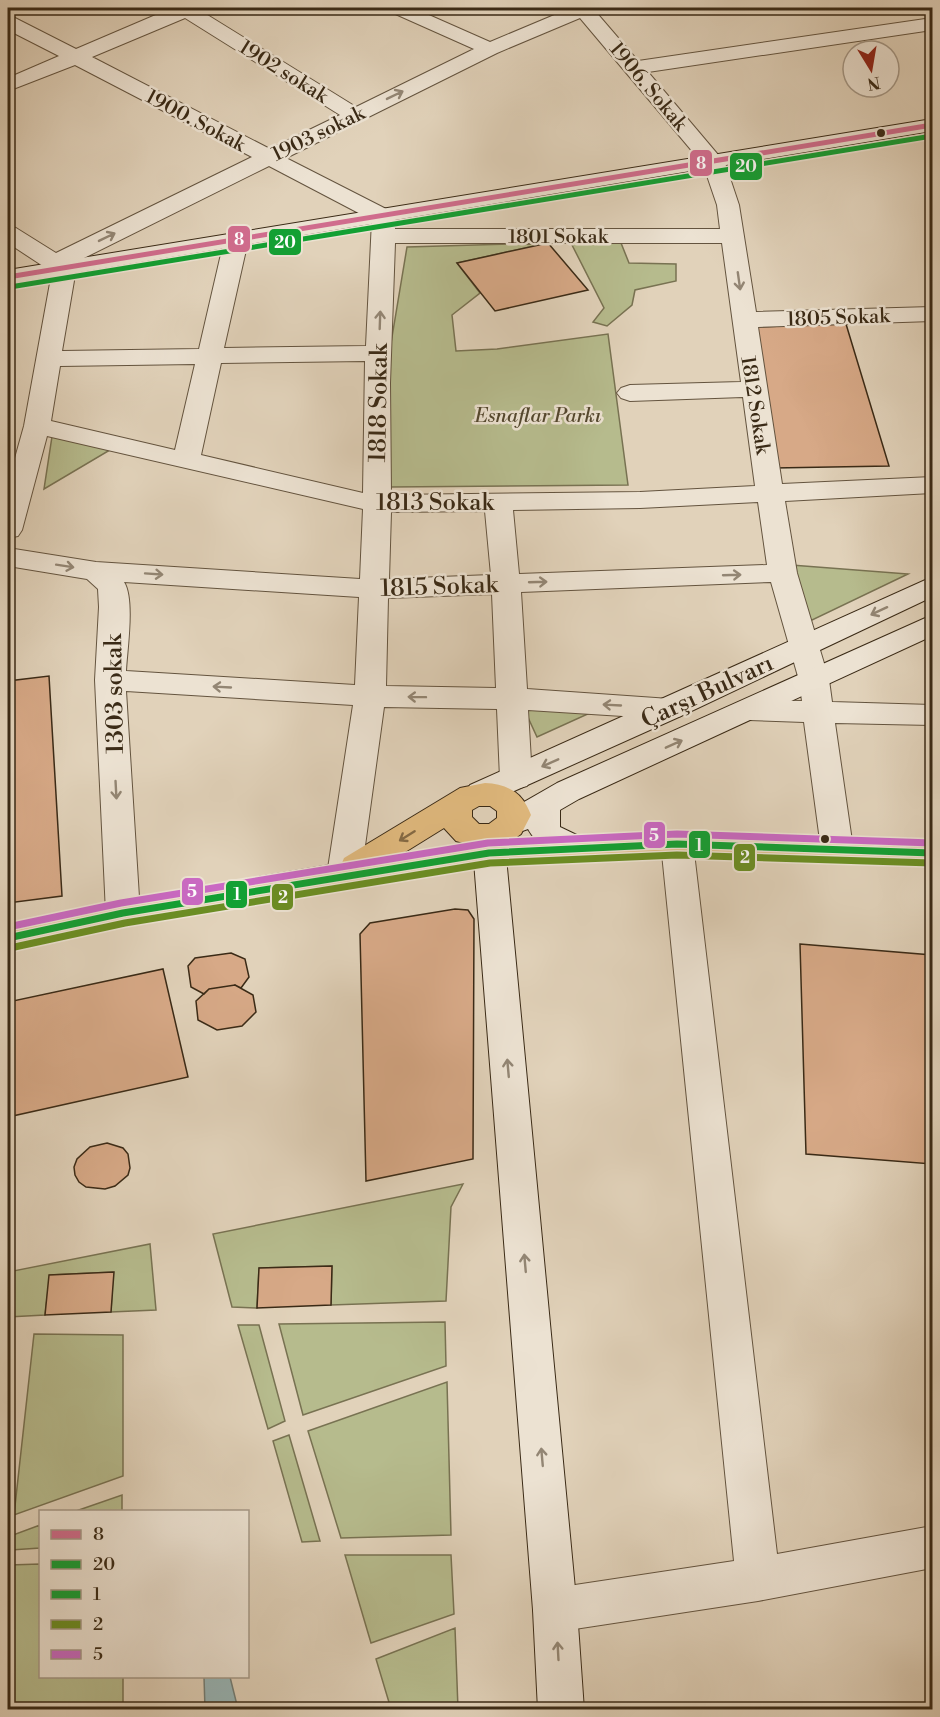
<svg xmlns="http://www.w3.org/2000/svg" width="940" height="1717" font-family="'Libre Bodoni',serif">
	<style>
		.green { fill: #b6bb8d; stroke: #787252; stroke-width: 1.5 }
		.water { fill: #97b6b8; stroke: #727e77; stroke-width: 1.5 }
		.building { fill: #d7a987; stroke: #3a2a16; stroke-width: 1.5 }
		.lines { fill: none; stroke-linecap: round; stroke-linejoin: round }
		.street-casing { stroke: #64543f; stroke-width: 2 }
		.secondary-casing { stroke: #3a2a16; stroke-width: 2 }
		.primary-casing { stroke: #3a2a16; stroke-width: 2 }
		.street { fill: #ece2d2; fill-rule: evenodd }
		.secondary { fill: #ece2d2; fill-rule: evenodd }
		.primary { fill: #e0b97d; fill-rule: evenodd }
		.bus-1-casing { stroke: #ece2d2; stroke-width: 8 }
		.bus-2-casing { stroke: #ece2d2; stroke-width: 8 }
		.bus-3-casing { stroke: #ece2d2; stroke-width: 10 }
		.bus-4-casing { stroke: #ece2d2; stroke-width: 10 }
		.bus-5-casing { stroke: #ece2d2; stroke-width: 10 }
		.bus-1 { stroke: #d06c8d; stroke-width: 5 }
		.bus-2 { stroke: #13a033; stroke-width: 5 }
		.bus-3 { stroke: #13a033; stroke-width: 7 }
		.bus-4 { stroke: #6b8e23; stroke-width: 7 }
		.bus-5 { stroke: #ca69c3; stroke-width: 7 }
		.oneway { stroke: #938674 }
		.oneway2 { stroke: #856a44 }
		.bus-dot { fill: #3a2a16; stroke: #ece2d2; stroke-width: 2 }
		.labels { text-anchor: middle; stroke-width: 5; stroke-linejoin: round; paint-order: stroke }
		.far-street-label { font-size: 20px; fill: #3a2a16; stroke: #ece2d2 }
		.far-park-label { font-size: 20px; font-style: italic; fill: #53472e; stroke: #ece2d2 }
		.street-label { font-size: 24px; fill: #3a2a16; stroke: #ece2d2 }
		.line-badge { stroke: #ece2d2; stroke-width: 2 }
		.badge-label { font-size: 16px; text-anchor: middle; font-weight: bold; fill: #fff }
	</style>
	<rect width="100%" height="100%" fill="#e1d2ba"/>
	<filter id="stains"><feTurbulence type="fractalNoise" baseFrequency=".00333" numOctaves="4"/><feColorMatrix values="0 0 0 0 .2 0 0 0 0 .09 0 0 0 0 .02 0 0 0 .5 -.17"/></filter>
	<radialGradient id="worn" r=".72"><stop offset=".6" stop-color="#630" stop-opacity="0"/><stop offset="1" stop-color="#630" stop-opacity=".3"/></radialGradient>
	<path class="green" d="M548,243L457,263L480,293L452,315L456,351L497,349L608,334L628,485L390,487L389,355L407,247Z
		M571,243H621L629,263L676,264V281L635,290L632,305L607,326L593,322L604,308Z
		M53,430L115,447L44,489Z
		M791,565L908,574L808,622Z
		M520,700L601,708L537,737Z
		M463,1184L451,1207L446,1301L331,1305L332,1266L259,1268L257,1308L232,1307L213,1234Z
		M150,1244L156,1310L111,1312L113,1272L50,1275L45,1315L8,1317V1272Z
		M445,1322L446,1366L303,1415L279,1324Z
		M238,1325H259L285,1421L268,1429Z
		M34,1334L123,1335V1476L14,1515Z
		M447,1382L451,1535L341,1538L308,1431Z
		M289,1435L320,1541L302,1542L273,1441Z
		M122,1495V1511H76Z
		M40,1525V1548L11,1550L13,1535Z
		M345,1555H451L454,1614L371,1643Z
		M40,1564V1676L123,1677V1709H8L9,1565Z
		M455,1628L458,1709H391L376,1659Z"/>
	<path class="water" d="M204,1677H230L238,1709H205Z"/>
	<path class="building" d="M548,243L588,290L495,311L457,263Z
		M846,324L889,466L774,468L752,327Z
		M49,676L62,896L8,903V681Z
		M455,909L468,910L474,919L473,1159L366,1181L360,934L370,923Z
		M800,944L932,955V1164L806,1154Z
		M231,953L245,959L249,977L241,988L235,985L209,989L204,994L191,987L188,966L195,958Z
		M163,969L188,1077L8,1117V1002Z
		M235,985L253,995L256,1012L242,1026L217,1030L198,1020L196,1001L209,989Z
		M107,1143L123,1148L128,1154L130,1168L128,1175L115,1186L105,1189L86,1187L79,1182L75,1175L74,1167L77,1159L90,1147Z
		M332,1266L331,1305L257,1308L259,1268Z
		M114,1272L111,1312L45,1315L49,1275Z"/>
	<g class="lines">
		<defs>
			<path id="street" d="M172,8H203L201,11L356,107L474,49L391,12L388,8H413L490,42L571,8H597L595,11L638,61L932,18V30L648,72L725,163L739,205L756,312L932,307V321L758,327L782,484L932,477V493L785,501L797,573L829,680L832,702L932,705V725L835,723L853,848L849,856L837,860L825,856L821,848L804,722L749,720L738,717L734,710L738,703L749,700L802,701L799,680L771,582L521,592L527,689L670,699L681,702L685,709L681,716L670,719L528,710L532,778L527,786L516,789L505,786L500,778L497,709L384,707L361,875L356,884L344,887L332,884L327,875L353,705L126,691L140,913L135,922L123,926L111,922L106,913L95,680L99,607L98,589L87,579L8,566V548L96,562L360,579L363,509L47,436L22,530L18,536L8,538V483L24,426L52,272L8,243V226L16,228L56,253L252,157L75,65L8,91V78L59,56L8,30V16L15,18L76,49ZM185,18L340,115L270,149L92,57ZM580,18L703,164L717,205L720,229H395V217L392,212L286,158L497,53ZM269,166L372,220L366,346L224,348L248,241L244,236L236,234L228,236L224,241L199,349L62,351L76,269L72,264ZM395,243H722L741,382L630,385L621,388L617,393L621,398L630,401L743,397L755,486L640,492L391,495L390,383ZM365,361L363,493L201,455L221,363ZM195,364L175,450L51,421L60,366ZM758,502L767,565L519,574L513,510L640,508ZM485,511L491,575L389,579L391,512ZM124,582L359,597L355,685L126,671C127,650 135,599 124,582ZM492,594L496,688L386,686L388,598Z
				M677,832L689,836L693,844L777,1554L932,1526V1568L758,1601L555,1632L539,1626L533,1610L539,1594L555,1588L734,1561L661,844L665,836Z"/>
			<path id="secondary" d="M932,119V131L8,284V270Z
				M932,577V597L681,716L492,801L481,804L470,801L465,793L470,785Z
				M932,615V636L579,799L560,810V827L585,839L589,847L585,855C561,862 539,849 528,829L514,834L503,830L498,822L503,814L557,783Z
				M488,824L500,828L504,836L577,1610L584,1710H538L533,1610L472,836L476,828Z"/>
			<path id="primary" d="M485,783C508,784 523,793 531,815L521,834L513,840L677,832L932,841V865L677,856L489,865L123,926L8,951V925L123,900L342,863L344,858L460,788ZM479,806H490L497,811V818L489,824H479L472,817V810ZM444,828L456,841L467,844L402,854Z"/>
		</defs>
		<use href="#street" class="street-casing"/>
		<use href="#secondary" class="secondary-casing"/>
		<use href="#primary" class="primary-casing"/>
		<use href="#street" class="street"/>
		<use href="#secondary" class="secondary"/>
		<use href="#primary" class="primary"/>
		<defs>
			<path id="bus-1" d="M8,277L932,125"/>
			<path id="bus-2" d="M10,287L932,136"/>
			<path id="bus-3" d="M8,938L123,913L489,853L677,844L932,853"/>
			<path id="bus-4" d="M10,948L125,923L490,863L677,855L932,863"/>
			<path id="bus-5" d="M8,927L121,903L488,843L677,834L932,843"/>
		</defs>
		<use href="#bus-1" class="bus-1-casing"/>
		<use href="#bus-2" class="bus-2-casing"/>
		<use href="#bus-3" class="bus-3-casing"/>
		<use href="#bus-4" class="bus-4-casing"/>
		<use href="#bus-5" class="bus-5-casing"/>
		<use href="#bus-1" class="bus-1"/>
		<use href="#bus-2" class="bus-2"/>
		<use href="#bus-3" class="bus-3"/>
		<use href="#bus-4" class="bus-4"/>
		<use href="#bus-5" class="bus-5"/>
	</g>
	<defs><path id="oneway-shaft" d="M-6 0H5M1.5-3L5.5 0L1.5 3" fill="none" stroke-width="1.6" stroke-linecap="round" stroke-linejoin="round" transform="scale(1.5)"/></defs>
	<g class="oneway">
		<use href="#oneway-shaft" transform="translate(395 95) rotate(-26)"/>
		<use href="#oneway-shaft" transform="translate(107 237) rotate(-26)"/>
		<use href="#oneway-shaft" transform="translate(739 281) rotate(82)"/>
		<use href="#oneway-shaft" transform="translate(380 320) rotate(-88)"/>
		<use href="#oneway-shaft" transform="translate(65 566) rotate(9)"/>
		<use href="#oneway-shaft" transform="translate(154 574) rotate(4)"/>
		<use href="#oneway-shaft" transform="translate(732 575) rotate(-2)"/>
		<use href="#oneway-shaft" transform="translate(538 582) rotate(-2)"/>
		<use href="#oneway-shaft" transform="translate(879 611) rotate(155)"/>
		<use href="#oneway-shaft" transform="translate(222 687) rotate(-177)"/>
		<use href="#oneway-shaft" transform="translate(417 697) rotate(-179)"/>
		<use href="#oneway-shaft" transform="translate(612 705) rotate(-177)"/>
		<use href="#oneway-shaft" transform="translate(674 744) rotate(-24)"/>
		<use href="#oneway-shaft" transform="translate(550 763) rotate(156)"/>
		<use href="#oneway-shaft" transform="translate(116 790) rotate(87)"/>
		<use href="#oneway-shaft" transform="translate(508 1068) rotate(-95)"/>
		<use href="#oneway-shaft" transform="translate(525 1263) rotate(-95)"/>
		<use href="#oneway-shaft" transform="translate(542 1457) rotate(-95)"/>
		<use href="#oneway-shaft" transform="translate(558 1651) rotate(-93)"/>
	</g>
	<use class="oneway2" href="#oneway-shaft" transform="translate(407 836) rotate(148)"/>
	<g class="bus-dot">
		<circle cx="881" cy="133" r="5"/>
		<circle cx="825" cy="839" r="5"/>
	</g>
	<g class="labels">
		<g class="far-street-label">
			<text transform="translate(284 71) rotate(32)" y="7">1902 sokak</text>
			<text transform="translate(649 86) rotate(50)" y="7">1906. Sokak</text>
			<text transform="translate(196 120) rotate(28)" y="7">1900. Sokak</text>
			<text transform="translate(318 133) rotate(-26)" y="7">1903 sokak</text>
			<text x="558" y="243">1801 Sokak</text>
			<text transform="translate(838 317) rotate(-2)" y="7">1805 Sokak</text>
			<text transform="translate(756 405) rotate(81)" y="7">1812 Sokak</text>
		</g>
		<g class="far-park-label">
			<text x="538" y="422">Esnaflar Parkı</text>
		</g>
		<g class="street-label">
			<text transform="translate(378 403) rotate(-89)" y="8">1818 Sokak</text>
			<text x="435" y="510">1813 Sokak</text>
			<text transform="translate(439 586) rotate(-2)" y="8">1815 Sokak</text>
			<text transform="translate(707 691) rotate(-25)" y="8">Çarşı Bulvarı</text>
			<text transform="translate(114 694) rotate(-91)" y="8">1303 sokak</text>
		</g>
	</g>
	<g class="line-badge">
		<rect x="689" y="149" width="24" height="28" rx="6" fill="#d06c8d"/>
		<rect x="729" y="152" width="34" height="29" rx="6" fill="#13a033"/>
		<rect x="227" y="225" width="24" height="28" rx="6" fill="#d06c8d"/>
		<rect x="268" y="228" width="34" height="28" rx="6" fill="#13a033"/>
		<rect x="643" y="821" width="23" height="28" rx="6" fill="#ca69c3"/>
		<rect x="688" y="830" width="23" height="29" rx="6" fill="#13a033"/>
		<rect x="733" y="843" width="23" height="29" rx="6" fill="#6b8e23"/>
		<rect x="181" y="877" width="23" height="29" rx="6" fill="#ca69c3"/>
		<rect x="225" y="880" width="23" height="29" rx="6" fill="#13a033"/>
		<rect x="271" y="883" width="23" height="28" rx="6" fill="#6b8e23"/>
	</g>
	<g class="badge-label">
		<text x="701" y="169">8</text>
		<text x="746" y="172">20</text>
		<text x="239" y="245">8</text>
		<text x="285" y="248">20</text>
		<text x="654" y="841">5</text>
		<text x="699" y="851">1</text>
		<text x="745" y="863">2</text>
		<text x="192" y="897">5</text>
		<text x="237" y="900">1</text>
		<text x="283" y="903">2</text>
	</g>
	<rect width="940" height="1717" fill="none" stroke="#e1d2ba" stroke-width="30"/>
	<rect x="9" y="9" width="922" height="1699" fill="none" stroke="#3a2a16" stroke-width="3"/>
	<rect x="15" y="15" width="910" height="1687" fill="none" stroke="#3a2a16" stroke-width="1.5"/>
	<rect x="39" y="1510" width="210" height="168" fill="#ece2d2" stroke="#a59887" stroke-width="1.5"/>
	<rect x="51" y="1530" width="30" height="9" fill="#d06c8d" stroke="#a59887" stroke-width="1.5"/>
	<text x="93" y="1540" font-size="18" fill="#3a2a16">8</text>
	<rect x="51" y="1560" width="30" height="9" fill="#13a033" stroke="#a59887" stroke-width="1.5"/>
	<text x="93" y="1570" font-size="18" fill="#3a2a16">20</text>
	<rect x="51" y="1590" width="30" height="9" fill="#13a033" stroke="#a59887" stroke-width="1.5"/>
	<text x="93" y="1600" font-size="18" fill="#3a2a16">1</text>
	<rect x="51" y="1620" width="30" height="9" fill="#6b8e23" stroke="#a59887" stroke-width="1.5"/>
	<text x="93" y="1630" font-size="18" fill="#3a2a16">2</text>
	<rect x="51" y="1650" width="30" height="9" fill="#ca69c3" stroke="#a59887" stroke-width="1.5"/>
	<text x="93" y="1660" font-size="18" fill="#3a2a16">5</text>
	<g transform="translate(871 69) rotate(169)"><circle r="28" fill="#ece2d2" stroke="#a59887" stroke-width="1.5"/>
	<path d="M0-4.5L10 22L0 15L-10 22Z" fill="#8f2418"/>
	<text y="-9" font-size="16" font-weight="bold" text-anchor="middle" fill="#3a2a16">N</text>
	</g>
	<rect width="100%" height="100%" filter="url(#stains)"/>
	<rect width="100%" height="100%" fill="url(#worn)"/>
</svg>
